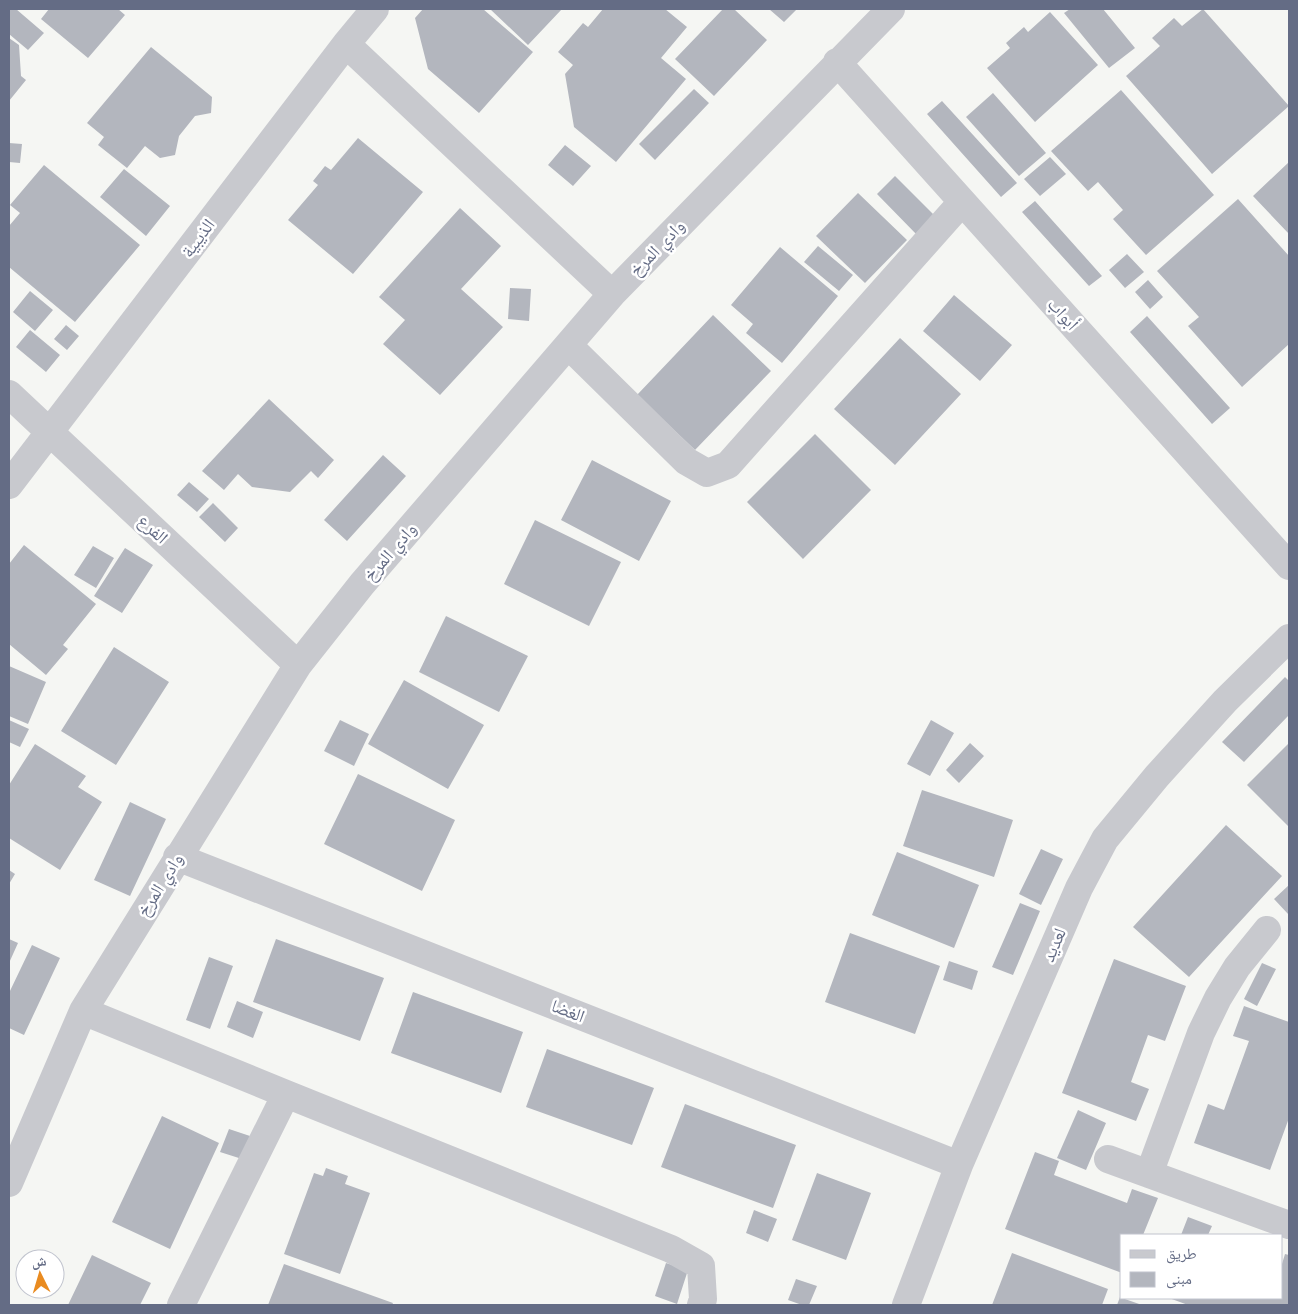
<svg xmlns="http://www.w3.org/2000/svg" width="1298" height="1314" font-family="'Fira Sans','Noto Naskh Arabic',sans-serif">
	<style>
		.building { fill: #b3b6be }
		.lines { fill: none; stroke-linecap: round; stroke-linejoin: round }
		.minor { stroke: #c8c9ce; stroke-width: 28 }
		.labels { text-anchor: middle; stroke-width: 5; stroke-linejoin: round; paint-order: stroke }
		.street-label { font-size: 18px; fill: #646c85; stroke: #fff }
	</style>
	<rect width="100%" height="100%" fill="#f5f6f3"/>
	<path class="building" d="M9,9H16L44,33L28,50L9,34Z
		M49,9H118L125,15L88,58L41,19Z
		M423,9H483L533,52L479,113L428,69L415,18Z
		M490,9H562L528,45Z
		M603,9H665L687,27L661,58L686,79L616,162L574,127L565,74L573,65L558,52L583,23L588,27Z
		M723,9H734L767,40L714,96L675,59Z
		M769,9H797L784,22Z
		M1070,9H1103L1135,48L1109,68L1064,13Z
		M1203,9L1289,106L1212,174L1126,76L1160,46L1152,38L1174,18L1182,26Z
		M1050,12L1098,65L1035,122L987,68L1010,48L1006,43L1024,27L1028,32Z
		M9,38L19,45L21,76L26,80L9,101Z
		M151,47L212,97L211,113L195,116L179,136L175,155L160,158L145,146L127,168L98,145L104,137L87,123Z
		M694,89L709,103L655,160L639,144Z
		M1121,90L1214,195L1146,255L1113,219L1123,210L1098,182L1088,191L1051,151Z
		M993,93L1046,153L1019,176L966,117Z
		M942,101L1017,183L1001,197L927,114Z
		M358,138L423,192L353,274L288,220L318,185L313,181L325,166L331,170Z
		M9,143L22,144L20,163L9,162Z
		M565,145L591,166L573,186L548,165Z
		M1050,157L1066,174L1040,196L1024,179Z
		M1289,162V234L1253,196Z
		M44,165L140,245L75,322L9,267V226L20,213L10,205Z
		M124,169L170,206L146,236L100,197Z
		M895,176L937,218L918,236L877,194Z
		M858,193L907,240L865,283L816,236Z
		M1238,199L1289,256V344L1242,387L1188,326L1199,317L1157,271Z
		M1035,201L1102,276L1089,286L1022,212Z
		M460,208L501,246L461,289L503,327L440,395L383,344L405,320L379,297Z
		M818,246L853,275L839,291L804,262Z
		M780,247L838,296L782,363L746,333L753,324L731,305Z
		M1127,254L1144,272L1125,288L1109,270Z
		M1148,280L1163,297L1150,309L1135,292Z
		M510,288L531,289L529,321L508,319Z
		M30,291L53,310L35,331L13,312Z
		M954,295L1012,345L980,381L923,331Z
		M713,315L771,371L695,450L637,395Z
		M1147,316L1230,408L1212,424L1130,332Z
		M66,325L79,336L67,350L54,339Z
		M30,330L60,355L46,372L16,347Z
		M900,338L961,394L895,465L834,409Z
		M269,399L334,460L318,478L311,471L290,492L252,487L238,474L224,490L202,471Z
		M815,434L871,490L803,559L747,502Z
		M383,455L406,476L347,541L324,520Z
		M592,460L671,501L639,561L561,520Z
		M189,482L209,499L197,512L177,495Z
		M213,503L238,528L225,542L199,517Z
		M535,520L621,562L589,626L504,584Z
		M24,545L96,604L63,645L68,649L46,675L9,644V564Z
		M93,546L114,558L96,588L74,575Z
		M125,548L153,565L122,613L94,596Z
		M446,616L528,656L499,712L419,672Z
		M114,647L169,682L116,765L61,731Z
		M9,666L46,682L28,724L9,716Z
		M1285,677L1289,681V715L1244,762L1222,742Z
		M404,680L484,725L448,789L368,744Z
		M9,720L29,729L20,747L9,742Z
		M340,720L369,734L354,766L324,751Z
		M931,720L954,733L930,776L907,764Z
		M970,743L984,756L959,783L946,770Z
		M1289,743V827L1247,785Z
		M35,744L86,776L78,787L102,802L60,870L9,838V785Z
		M358,774L455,820L422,891L324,844Z
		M922,790L1013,820L994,877L903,846Z
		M130,802L166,819L130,896L94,880Z
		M1226,825L1282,876L1189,977L1133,927Z
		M1041,849L1063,859L1041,905L1019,894Z
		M897,852L979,885L954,948L872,915Z
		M9,870L15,874L9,884Z
		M1289,885V915L1274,899Z
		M1020,903L1040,911L1013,975L992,967Z
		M850,933L940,966L915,1034L825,1002Z
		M9,939L18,943L9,963Z
		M276,939L384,978L360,1041L253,1002Z
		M32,945L60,958L24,1035L9,1028V993Z
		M209,957L233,966L210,1029L186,1020Z
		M1114,959L1186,986L1165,1041L1148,1035L1131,1082L1149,1089L1136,1121L1062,1093Z
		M949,961L978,971L972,990L943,980Z
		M1262,963L1276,969L1257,1006L1244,999Z
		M413,992L523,1032L501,1093L391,1053Z
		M237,1001L263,1012L253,1038L227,1027Z
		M1244,1006L1289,1022V1118L1270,1170L1194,1143L1208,1104L1224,1110L1249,1041L1233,1036Z
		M547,1049L654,1088L632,1145L526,1107Z
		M685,1104L796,1145L773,1208L661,1167Z
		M1078,1110L1106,1123L1086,1170L1057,1158Z
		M162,1116L219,1143L170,1249L112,1222Z
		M229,1129L250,1136L242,1159L220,1152Z
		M1035,1152L1059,1161L1054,1175L1127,1203L1132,1189L1158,1198L1143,1235H1122V1273L1005,1229Z
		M326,1168L348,1176L345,1184L370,1193L340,1274L284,1254L314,1173L323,1176Z
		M817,1173L871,1193L846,1260L792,1240Z
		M754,1210L777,1219L768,1242L746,1233Z
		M1188,1217L1212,1226L1208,1235H1181Z
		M1012,1253L1108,1289L1102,1305H992Z
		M1285,1254L1289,1255V1305H1188L1169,1298H1282V1264Z
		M92,1255L151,1283L140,1305H68Z
		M666,1263L688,1270L677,1304L655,1296Z
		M284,1264L393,1303L392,1305H268Z
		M796,1279L817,1286L809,1305H802L788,1300Z
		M1120,1297L1122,1298L1142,1305H1117Z"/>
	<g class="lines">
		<path class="minor" d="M346,44L612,294
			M837,62L1289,566
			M568,345L686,461L707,473L728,465L962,202
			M9,394L298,665
			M9,485L346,44L375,9
			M177,857L959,1165
			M83,1011L286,1094L671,1249L701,1266L703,1299L701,1305
			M1108,1159L1289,1225
			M1149,1174L1201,1033L1218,998L1237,967L1267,930
			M9,1183L83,1011L298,665L362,584L612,294L891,9
			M181,1305L286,1094
			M906,1305L959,1165L1079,888L1105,839L1157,776L1225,701L1289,638"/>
	</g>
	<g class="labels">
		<g class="street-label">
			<text transform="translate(198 238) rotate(-53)" y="6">الذيبية</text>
			<text transform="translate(657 248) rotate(-46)" y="6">وادي المرخ</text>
			<text transform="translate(1063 314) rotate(48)" y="6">أبواب</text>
			<text transform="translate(153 529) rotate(43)" y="6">الفرع</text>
			<text transform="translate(390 552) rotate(-49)" y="6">وادي المرخ</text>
			<text transform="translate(160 885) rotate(-58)" y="6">وادي المرخ</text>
			<text transform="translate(1054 945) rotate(-67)" y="6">لعديد</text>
			<text transform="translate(568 1011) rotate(21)" y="6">الغضا</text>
		</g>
	</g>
	<rect width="1298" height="1314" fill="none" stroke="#646c85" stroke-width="20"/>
	<rect x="1120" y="1234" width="162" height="65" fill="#ffffff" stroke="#c1c4ce"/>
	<rect x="1130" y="1250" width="25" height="8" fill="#c8c9ce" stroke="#c1c4ce"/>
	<text x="1166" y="1259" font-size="15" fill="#646c85">طريق</text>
	<rect x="1130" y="1272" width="25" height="15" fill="#b3b6be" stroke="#c1c4ce"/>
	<text x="1166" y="1284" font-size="15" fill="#646c85">مبنى</text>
	<g transform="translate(40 1274) rotate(355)"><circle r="24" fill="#ffffff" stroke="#c1c4ce"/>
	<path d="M0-4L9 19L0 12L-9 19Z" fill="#e98b20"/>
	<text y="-8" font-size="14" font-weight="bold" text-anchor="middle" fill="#646c85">ش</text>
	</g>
</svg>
